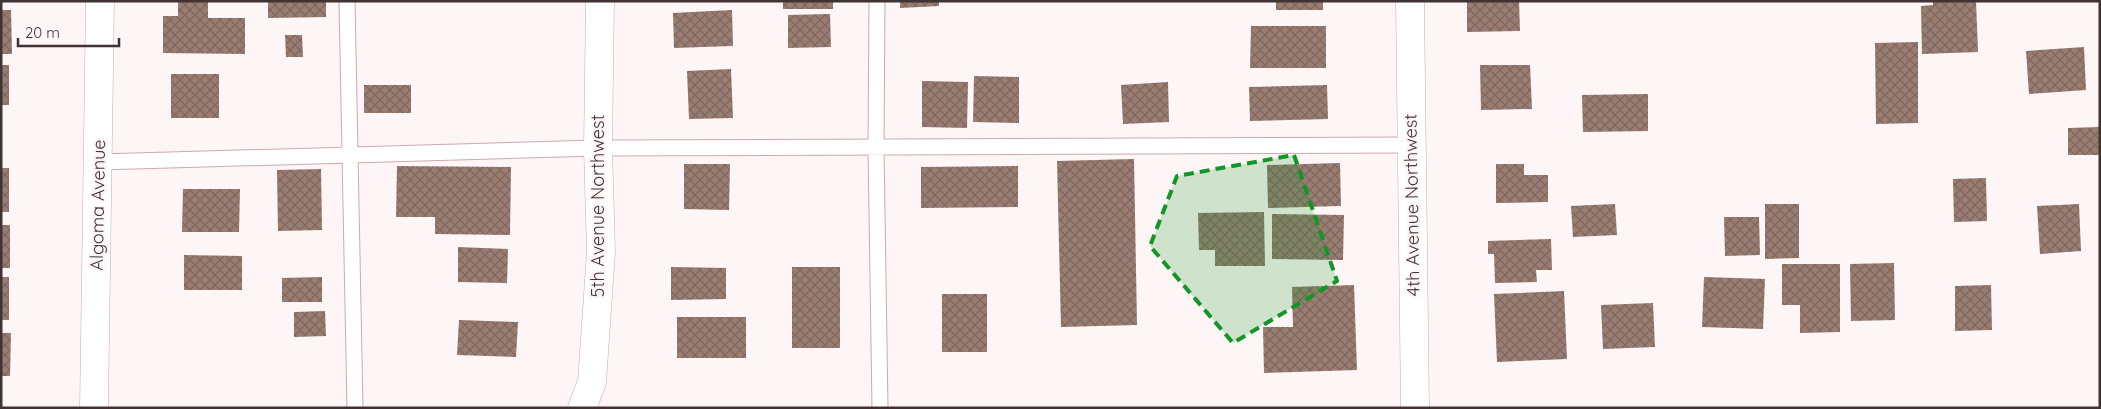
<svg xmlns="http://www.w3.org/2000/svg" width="2101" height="409" font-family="Quicksand,sans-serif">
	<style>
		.building { fill: url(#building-cross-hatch) }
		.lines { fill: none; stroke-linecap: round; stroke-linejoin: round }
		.lane-casing { stroke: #ccaaac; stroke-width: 17 }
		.street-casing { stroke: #ccaaac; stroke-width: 29 }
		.lane { stroke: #fff; stroke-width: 15 }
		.street { stroke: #fff; stroke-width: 28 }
		.marked { fill: #149527; fill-opacity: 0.2; stroke: #149527; stroke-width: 4; stroke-dasharray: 10 6; stroke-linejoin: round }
		.labels { text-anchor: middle; stroke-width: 5; stroke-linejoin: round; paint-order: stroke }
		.street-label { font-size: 18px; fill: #413334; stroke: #fdf5f6 }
	</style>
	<defs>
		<pattern id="building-cross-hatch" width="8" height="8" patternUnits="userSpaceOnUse" patternTransform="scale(1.25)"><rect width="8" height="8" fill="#9a7d72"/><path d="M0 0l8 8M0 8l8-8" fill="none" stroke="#7f675e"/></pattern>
	</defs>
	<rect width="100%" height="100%" fill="#fdf5f6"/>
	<path class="building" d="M178,1H208V18H245V54L163,53V16H178Z
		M268,1H326V17L268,18Z
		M783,1H833V9H783Z
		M900,1H939V6L900,8Z
		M1276,1H1323V10H1276Z
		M1467,1H1519L1520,31L1467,32Z
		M1933,1H1976L1978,52L1922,54L1921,6L1933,5Z
		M1,10H11L12,54H1Z
		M732,10L733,46L674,48L673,13Z
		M830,14L831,47L788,48V15Z
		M1251,26H1326V68H1250Z
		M285,35H302L303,57H286Z
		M1918,42V123L1876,124L1875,43Z
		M2084,47L2086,90L2029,94L2026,51Z
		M1,65H9V105H1Z
		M1480,65H1530L1532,109L1481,110Z
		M731,69L733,118L689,119L687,71Z
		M171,74H219V118H171Z
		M974,76L1019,77V123L973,122Z
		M922,81L968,82L967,128L922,127Z
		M1168,82L1169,122L1123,124L1121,85Z
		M364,85H411V113H364Z
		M1327,85L1328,119L1250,121L1249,87Z
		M1648,94V131L1583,132L1582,95Z
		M2100,127V155H2068V128Z
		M1134,159L1137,325L1061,327L1057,161Z
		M1340,163L1341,206L1268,208L1267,165Z
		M684,164H730L729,210L684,209Z
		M1496,164H1524V175H1548V202L1496,203Z
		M397,166L511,167L510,235L435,234V217H396Z
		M1018,166V207L921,208V167Z
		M1,168H9V212H1Z
		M321,169L322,230L278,231L277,170Z
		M1986,178L1987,221L1954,222L1953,179Z
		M183,189H240L239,232H182Z
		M1615,204L1617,235L1573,237L1571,206Z
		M1765,204H1799V258L1765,259Z
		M2079,204L2081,251L2040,254L2037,206Z
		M1264,212L1265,266H1215V250H1199L1198,213Z
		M1272,214L1344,215L1343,260L1272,259Z
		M1724,217H1759L1760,255L1725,256Z
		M1,225H10V268H1Z
		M1551,239L1552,270H1536L1537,282L1495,283L1494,254H1488V241Z
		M458,247L508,249L507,283L458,282Z
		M184,255L242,256V290H184Z
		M1894,263L1895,320L1851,321L1850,264Z
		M1782,264H1840V332L1800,333V305H1782Z
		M671,267L726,268V299L671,300Z
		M792,267H840V348H792Z
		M1,277H9V320H1Z
		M322,277V302H282V278Z
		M1704,277L1765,279L1763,329L1702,327Z
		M1354,285L1357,370L1264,373L1263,327H1293L1292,287Z
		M1991,285L1992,330L1955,331V286Z
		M1564,291L1567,359L1497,362L1494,294Z
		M942,294H987V352H942Z
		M1653,303L1655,347L1603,349L1601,305Z
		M325,311L326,336L294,337V312Z
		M677,317H746V358H677Z
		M459,320L518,322L516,357L457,355Z
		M1,333H11L10,376H1Z"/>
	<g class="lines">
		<defs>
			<path id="lane" d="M347,1L355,408
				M877,1L876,147L880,408
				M99,162L598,148L1411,145"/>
			<path id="street" d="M1410,1L1415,408
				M94,408L100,1
				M582,408L592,382L601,252L598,148L600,1"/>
		</defs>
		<use href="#lane" class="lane-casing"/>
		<use href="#street" class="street-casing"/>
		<use href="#lane" class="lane"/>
		<use href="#street" class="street"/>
	</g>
	<path class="marked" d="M1294,155L1337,281L1233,343L1150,246L1177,176Z"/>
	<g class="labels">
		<g class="street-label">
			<text transform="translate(98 205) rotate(-89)" y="6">Algoma Avenue</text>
			<text transform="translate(1412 205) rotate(-91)" y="6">4th Avenue Northwest</text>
			<text transform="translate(598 206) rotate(-90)" y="6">5th Avenue Northwest</text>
		</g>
	</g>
	<rect width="2101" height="409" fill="none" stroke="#413334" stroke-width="5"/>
	<path d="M18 38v8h101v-8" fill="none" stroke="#413334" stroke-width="2.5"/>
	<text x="25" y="38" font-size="15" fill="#413334" stroke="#fdf5f6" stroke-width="4" paint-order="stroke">20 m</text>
</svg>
